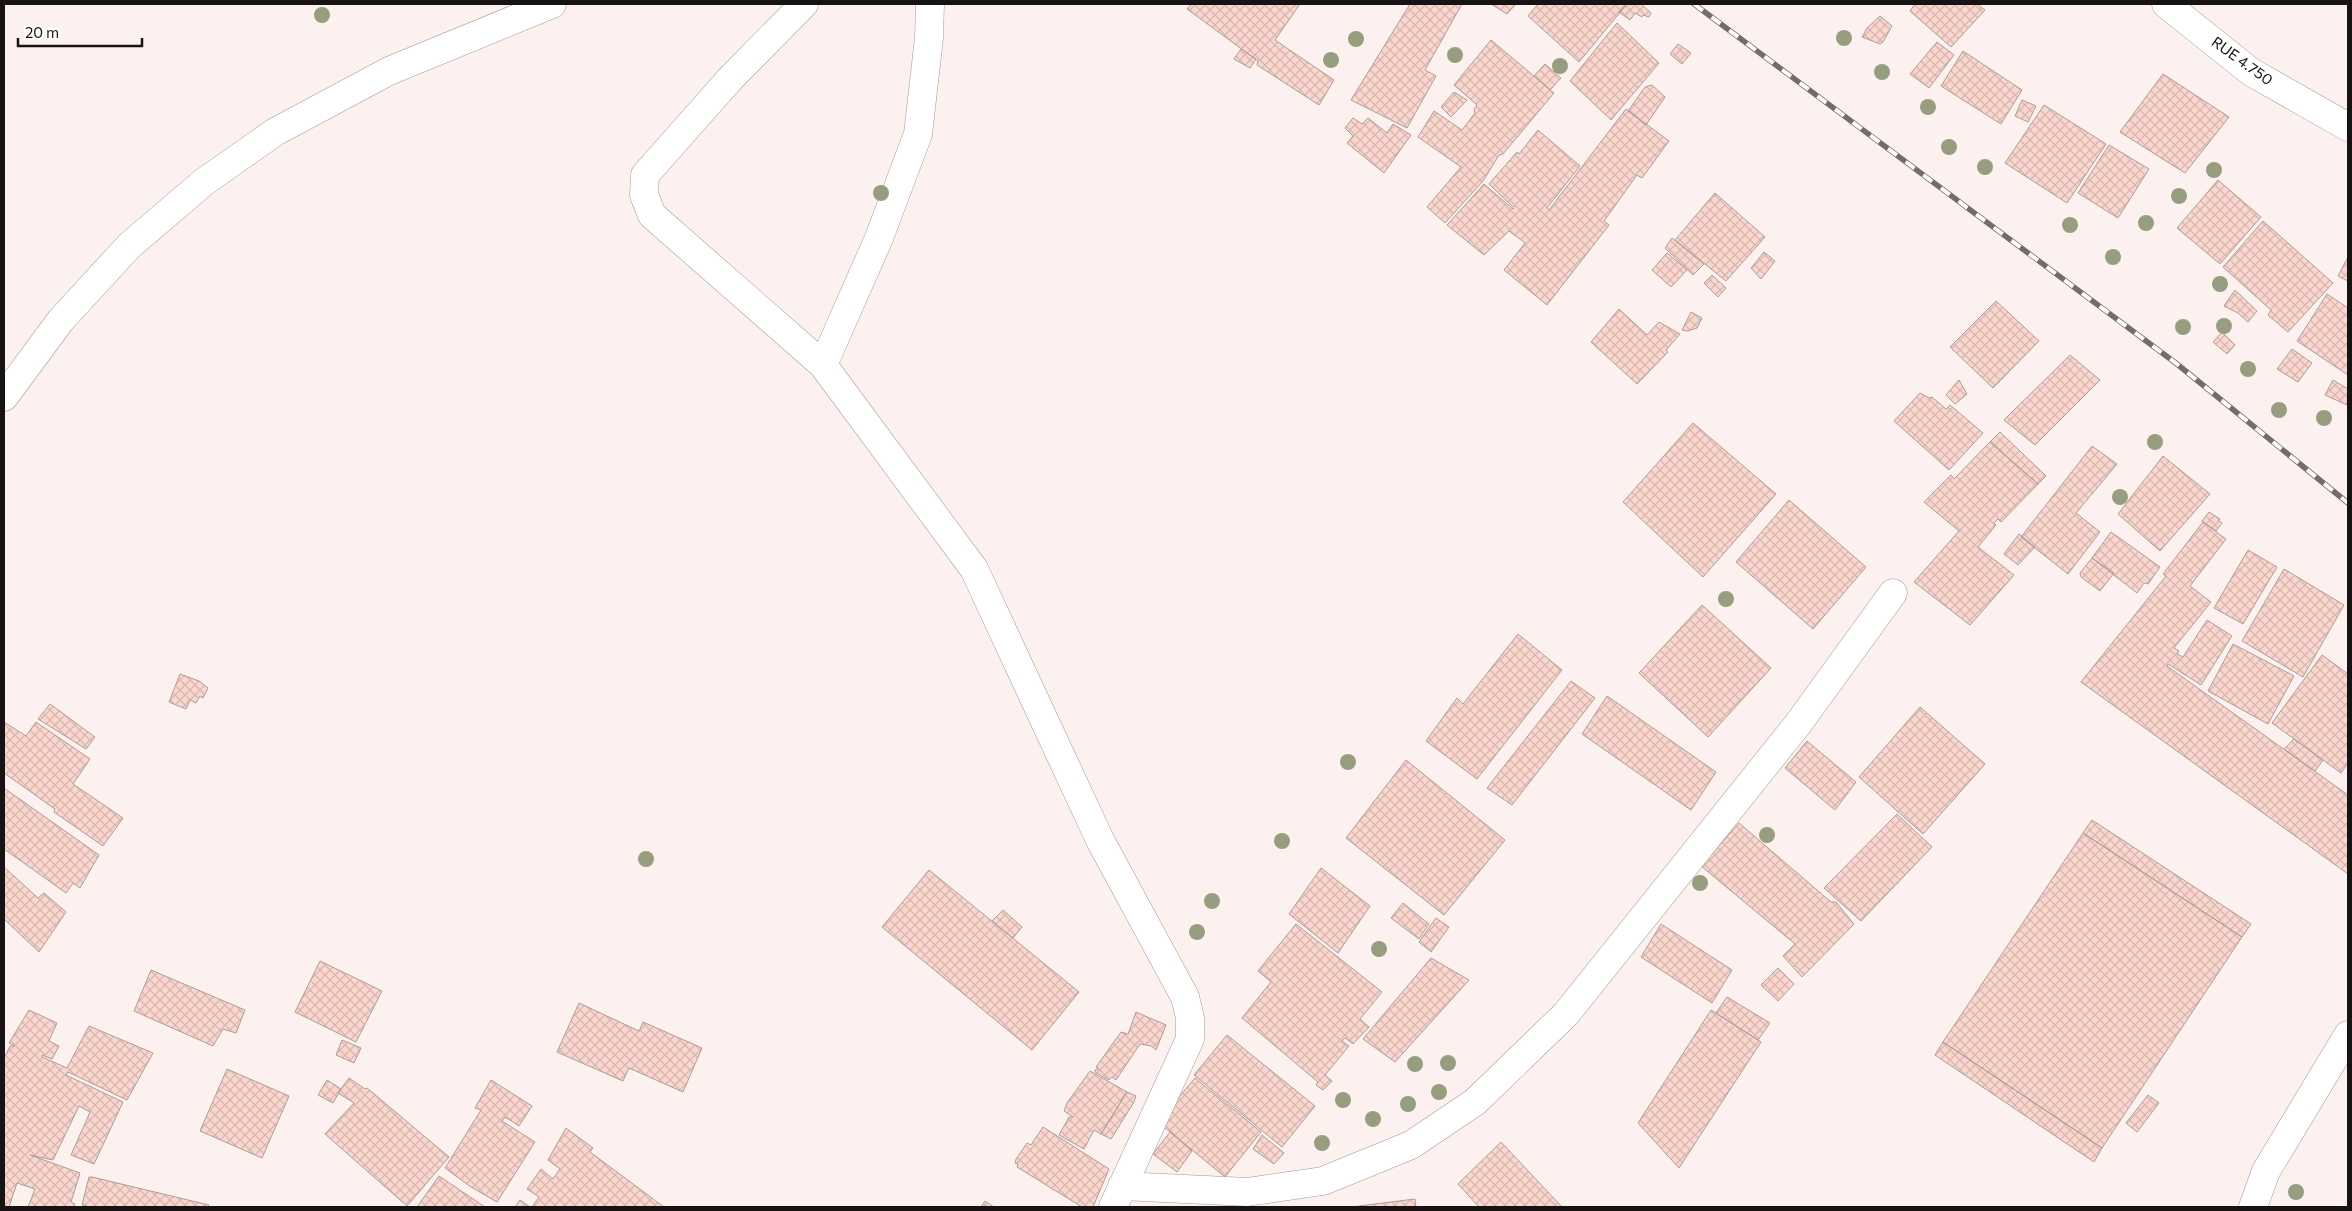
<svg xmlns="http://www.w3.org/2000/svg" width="2352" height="1211" font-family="Commissioner,sans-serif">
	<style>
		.building { fill: url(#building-cross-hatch); stroke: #a99f9c }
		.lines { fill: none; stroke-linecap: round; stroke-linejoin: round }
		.minor-casing { stroke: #a39996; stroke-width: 29 }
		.minor { stroke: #fff; stroke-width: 28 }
		.rail-casing { stroke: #736c6a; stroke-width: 5.5 }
		.rail { stroke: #fff; stroke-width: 4; stroke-dasharray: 11; stroke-linecap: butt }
		.tree { fill: #969e7f }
		.labels { text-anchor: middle; stroke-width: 4; stroke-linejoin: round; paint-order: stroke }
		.street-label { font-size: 15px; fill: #171312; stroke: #fff }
	</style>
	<defs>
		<pattern id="building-cross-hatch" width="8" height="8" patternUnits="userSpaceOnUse" patternTransform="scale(1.25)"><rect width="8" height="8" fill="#fbd6cd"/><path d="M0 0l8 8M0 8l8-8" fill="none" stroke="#d6b7af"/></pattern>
	</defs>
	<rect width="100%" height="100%" fill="#fcf1ee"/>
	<path class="building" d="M1191,4H1300L1275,40L1334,80L1319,105L1257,65L1258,61L1187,9Z
		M1410,4H1462L1425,70L1436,76L1407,128L1351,100Z
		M1491,4H1516L1507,14Z
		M1538,4H1627L1579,62L1528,16Z
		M1627,4H1641L1651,13L1649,17L1643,15L1642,17L1635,13L1630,20L1619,12Z
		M1915,4H1977L1985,10L1951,47L1910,11Z
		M1880,16L1892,26L1883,42L1880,44L1862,37L1867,28Z
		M1617,23L1659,63L1611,120L1570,81Z
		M1491,40L1554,93L1503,154L1499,155L1483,181L1445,223L1427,207L1461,167L1418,137L1434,111L1462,130L1475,113L1474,109L1477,105L1454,85Z
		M1937,42L1954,55L1929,88L1910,74Z
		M1678,44L1691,53L1682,64L1670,54Z
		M1241,49L1256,59L1250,68L1234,59Z
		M1963,51L2022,90L2001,124L1941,86Z
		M1545,64L1561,78L1550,90L1534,76Z
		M2163,74L2229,117L2185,173L2120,132Z
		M1652,85L1665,97L1646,125L1628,111L1645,87Z
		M1454,92L1467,100L1451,117L1441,107Z
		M2022,100L2036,106L2028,122L2015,116Z
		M2044,105L2106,144L2067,203L2005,163Z
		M1626,109L1669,141L1642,178L1637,175L1604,221L1609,225L1547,305L1504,270L1525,243L1509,231L1484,255L1447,225L1484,184L1513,209L1514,208L1489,184L1517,152L1519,154L1538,130L1580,166L1547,208L1549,210Z
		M1353,118L1362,124L1368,118L1387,133L1393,124L1411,135L1384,173L1347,143L1353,136L1345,128Z
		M2109,145L2149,169L2118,218L2078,193Z
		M2218,180L2261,217L2220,264L2177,228Z
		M1715,193L1765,237L1726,281L1675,240Z
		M2263,221L2333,283L2288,332L2268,315L2271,310L2223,267Z
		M1672,238L1704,264L1693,275L1665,248Z
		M1764,252L1775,261L1761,279L1751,268Z
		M1667,253L1687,270L1671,287L1652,270Z
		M2348,257V281L2338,276Z
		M1712,275L1726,288L1718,297L1704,283Z
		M2235,290L2257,311L2248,322L2238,313L2224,306Z
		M2327,294L2348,308V375L2297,341Z
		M1996,301L2039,341L1993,388L1950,347Z
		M1619,309L1647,335L1659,322L1680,334L1666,350L1668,352L1637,384L1591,342Z
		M1691,312L1702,318L1697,328L1688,331L1682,330Z
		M2222,332L2235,345L2227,354L2213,342Z
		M2292,349L2312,363L2298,382L2277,369Z
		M2070,355L2100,380L2035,445L2004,420Z
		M1959,380L1967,394L1955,404L1946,395Z
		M2333,380L2348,389L2347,405L2325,395Z
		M1920,393L1929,398L1932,397L1946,409L1950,405L1983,433L1949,470L1894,421Z
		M1693,423L1776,494L1703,577L1623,502Z
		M2000,432L2046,476L2038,484L1990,442Z
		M1990,442L2038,484L2001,522L1998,519L1994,523L1996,525L1978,547L2014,575L1970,625L1914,582L1959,531L1924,502L1951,475L1954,479Z
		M2092,446L2117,464L2076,513L2100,532L2068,574L2021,537Z
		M2163,456L2210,494L2160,551L2118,514Z
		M1789,500L1866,567L1813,629L1736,562Z
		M2209,512L2220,519L2218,520L2222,523L2216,531L2202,521Z
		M2203,522L2226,539L2190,586L2211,602L2174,648L2179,651L2177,654L2183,657L2207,620L2232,636L2201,685L2168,664L2167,666L2348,795V874L2081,682L2166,576L2163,574Z
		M2111,532L2160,567L2148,584L2144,583L2137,593L2092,558Z
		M2019,534L2035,547L2018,565L2004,554Z
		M2248,550L2277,567L2243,624L2214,608Z
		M2092,558L2114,573L2100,591L2081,577L2080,573Z
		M2284,569L2344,605L2303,677L2242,641Z
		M1702,605L1771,668L1708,737L1639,673Z
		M1518,634L1562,670L1477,779L1426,741L1457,698L1463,704Z
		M2233,644L2294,676L2268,724L2208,691Z
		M2322,655L2348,674V763L2341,773L2272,723Z
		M180,674L199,681L208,688L203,698L200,696L196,703L190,700L186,709L169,702Z
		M1571,681L1595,698L1512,805L1487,788Z
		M1607,696L1716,772L1691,810L1582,734Z
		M50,704L95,737L86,749L38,719Z
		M1920,707L1985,764L1923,834L1859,777Z
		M4,722L26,736L36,722L90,759L73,784L123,818L103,846L54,812L55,809L4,773Z
		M2294,739L2323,760L2315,771L2284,749Z
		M1807,741L1856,782L1835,810L1785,768Z
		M1406,760L1505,840L1444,915L1346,838Z
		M4,788L99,855L80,888L73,883L66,893L4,849Z
		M1897,814L1932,847L1861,921L1824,888Z
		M2092,820L2251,924L2242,937L2083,833Z
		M1739,823L1831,902H1836L1854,924L1802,977L1783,956L1795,944L1701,866Z
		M2083,833L2242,937L2102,1148L1943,1042Z
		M4,867L38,898L44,893L66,912L39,952L4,919Z
		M1321,868L1370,906L1338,953L1289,914Z
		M929,870L1079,992L1032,1050L882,927Z
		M1403,903L1429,924L1419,939L1391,918Z
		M1003,910L1022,927L1013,938L992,921Z
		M1436,918L1449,927L1431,952L1419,942Z
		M1296,924L1382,992L1360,1019L1369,1027L1353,1044L1345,1038L1342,1041L1349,1046L1325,1075L1332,1081L1323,1090L1316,1085L1318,1082L1242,1018L1271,982L1258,971Z
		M1661,924L1732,970L1712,1003L1641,957Z
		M1431,958L1469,980L1395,1062L1363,1039Z
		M320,961L382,991L356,1042L295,1012Z
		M1778,968L1794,984L1778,1001L1761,985Z
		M151,970L245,1010L236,1033L223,1029L213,1046L134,1011Z
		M1727,997L1770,1023L1758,1040L1716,1013Z
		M579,1003L639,1031L643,1022L702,1048L683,1092L629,1068L623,1081L557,1052Z
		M29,1010L57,1023L49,1041L59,1046L52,1059L42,1055V1057L67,1068L89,1026L153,1053L127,1100L68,1072L66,1075L123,1102L94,1164L71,1155L90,1112L79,1106L53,1160L30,1155L80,1173L71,1202L75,1204L74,1207H28L35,1189L17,1183L9,1207H4V1058L10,1046H15L9,1043Z
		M1711,1010L1761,1042L1679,1168L1638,1123Z
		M1136,1012L1166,1025L1156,1050L1151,1046L1140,1044L1116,1080L1112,1077L1109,1080L1095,1072V1070L1098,1069L1096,1067L1121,1032L1128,1034Z
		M1227,1035L1315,1106L1282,1147L1194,1075Z
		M342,1040L361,1048L354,1063L336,1055Z
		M1943,1042L2102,1148L2094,1162L1935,1055Z
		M227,1069L289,1096L262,1158L200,1131Z
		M1090,1071L1127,1092L1101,1134L1094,1130L1084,1149L1059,1135L1069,1117H1073L1064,1111L1067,1103Z
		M349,1078L365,1089L367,1088L449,1157L407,1206L325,1134L354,1103L338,1093Z
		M1195,1078L1261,1132L1225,1177L1158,1122Z
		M327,1080L341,1089L333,1103L318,1095Z
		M491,1080L532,1106L519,1126L505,1117L502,1121L535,1142L497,1202L471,1187L445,1168L481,1110L475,1108Z
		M1127,1092L1136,1096L1134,1102L1111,1139L1101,1134Z
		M2148,1095L2159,1103L2137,1132L2126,1123Z
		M1043,1127L1109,1169L1093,1207H1082L1017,1167L1018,1164L1015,1163L1016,1159L1027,1143L1031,1145Z
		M566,1128L593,1148L590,1152L664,1207H532L539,1197L527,1189L541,1169L553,1179L560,1169L548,1160Z
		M1170,1132L1192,1151L1177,1172L1153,1154Z
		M1262,1135L1284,1153L1274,1164L1253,1149Z
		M1501,1142L1562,1207H1479L1458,1184Z
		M439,1176L485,1207H417Z
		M89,1177H92L209,1205L208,1207H91L82,1205Z
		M1415,1199L1416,1207H1351Z
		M520,1200L530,1207H515Z
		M985,1201L994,1207H981Z"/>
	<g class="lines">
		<defs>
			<path id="minor" d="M804,4L730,79L645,175L644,195L652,215L823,365L974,569L1100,840L1185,997L1190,1018V1039L1113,1207
				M2166,4L2251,72L2348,127
				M823,365L879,238L918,134L929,38L930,4
				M4,397L61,320L129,246L204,182L275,132L389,71L552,4
				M1122,1186L1247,1192L1323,1181L1411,1145L1475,1102L1566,1014L1798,724L1893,593
				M2253,1207L2266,1171L2348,1035"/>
		</defs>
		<use href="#minor" class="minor-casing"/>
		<use href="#minor" class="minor"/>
		<defs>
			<path id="rail" d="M1694,4L2177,364L2348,503"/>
		</defs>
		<use href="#rail" class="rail-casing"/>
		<use href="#rail" class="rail"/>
	</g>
	<g class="tree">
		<circle cx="322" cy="15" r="8"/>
		<circle cx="1844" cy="38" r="8"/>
		<circle cx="1356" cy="39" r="8"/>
		<circle cx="1455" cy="55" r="8"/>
		<circle cx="1331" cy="60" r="8"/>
		<circle cx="1560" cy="66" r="8"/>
		<circle cx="1882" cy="72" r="8"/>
		<circle cx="1928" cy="107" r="8"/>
		<circle cx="1949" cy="147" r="8"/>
		<circle cx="1985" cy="167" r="8"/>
		<circle cx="2214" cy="170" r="8"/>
		<circle cx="881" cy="193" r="8"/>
		<circle cx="2179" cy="196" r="8"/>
		<circle cx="2146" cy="223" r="8"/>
		<circle cx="2070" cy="225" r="8"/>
		<circle cx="2113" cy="257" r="8"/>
		<circle cx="2220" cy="284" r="8"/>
		<circle cx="2224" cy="326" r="8"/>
		<circle cx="2183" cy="327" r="8"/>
		<circle cx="2248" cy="369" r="8"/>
		<circle cx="2279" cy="410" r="8"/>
		<circle cx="2324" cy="418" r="8"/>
		<circle cx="2155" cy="442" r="8"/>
		<circle cx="2120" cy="497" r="8"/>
		<circle cx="1726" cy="599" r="8"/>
		<circle cx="1348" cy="762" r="8"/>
		<circle cx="1767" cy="835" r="8"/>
		<circle cx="1282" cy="841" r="8"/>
		<circle cx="646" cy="859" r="8"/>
		<circle cx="1700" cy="883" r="8"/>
		<circle cx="1212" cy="901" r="8"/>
		<circle cx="1197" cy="932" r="8"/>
		<circle cx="1379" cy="949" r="8"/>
		<circle cx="1448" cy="1063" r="8"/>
		<circle cx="1415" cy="1064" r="8"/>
		<circle cx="1439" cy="1092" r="8"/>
		<circle cx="1343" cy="1100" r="8"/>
		<circle cx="1408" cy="1104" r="8"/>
		<circle cx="1373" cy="1119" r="8"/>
		<circle cx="1322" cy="1143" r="8"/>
		<circle cx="2296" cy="1192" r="8"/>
	</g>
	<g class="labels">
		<g class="street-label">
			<text transform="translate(2242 61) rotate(36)" y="5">RUE 4.750</text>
		</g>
	</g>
	<rect width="2352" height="1211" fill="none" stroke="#171312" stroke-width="10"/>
	<path d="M18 38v8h124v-8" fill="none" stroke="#171312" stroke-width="2.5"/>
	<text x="25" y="38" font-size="15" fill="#171312" stroke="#ffffff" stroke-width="4" paint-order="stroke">20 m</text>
</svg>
